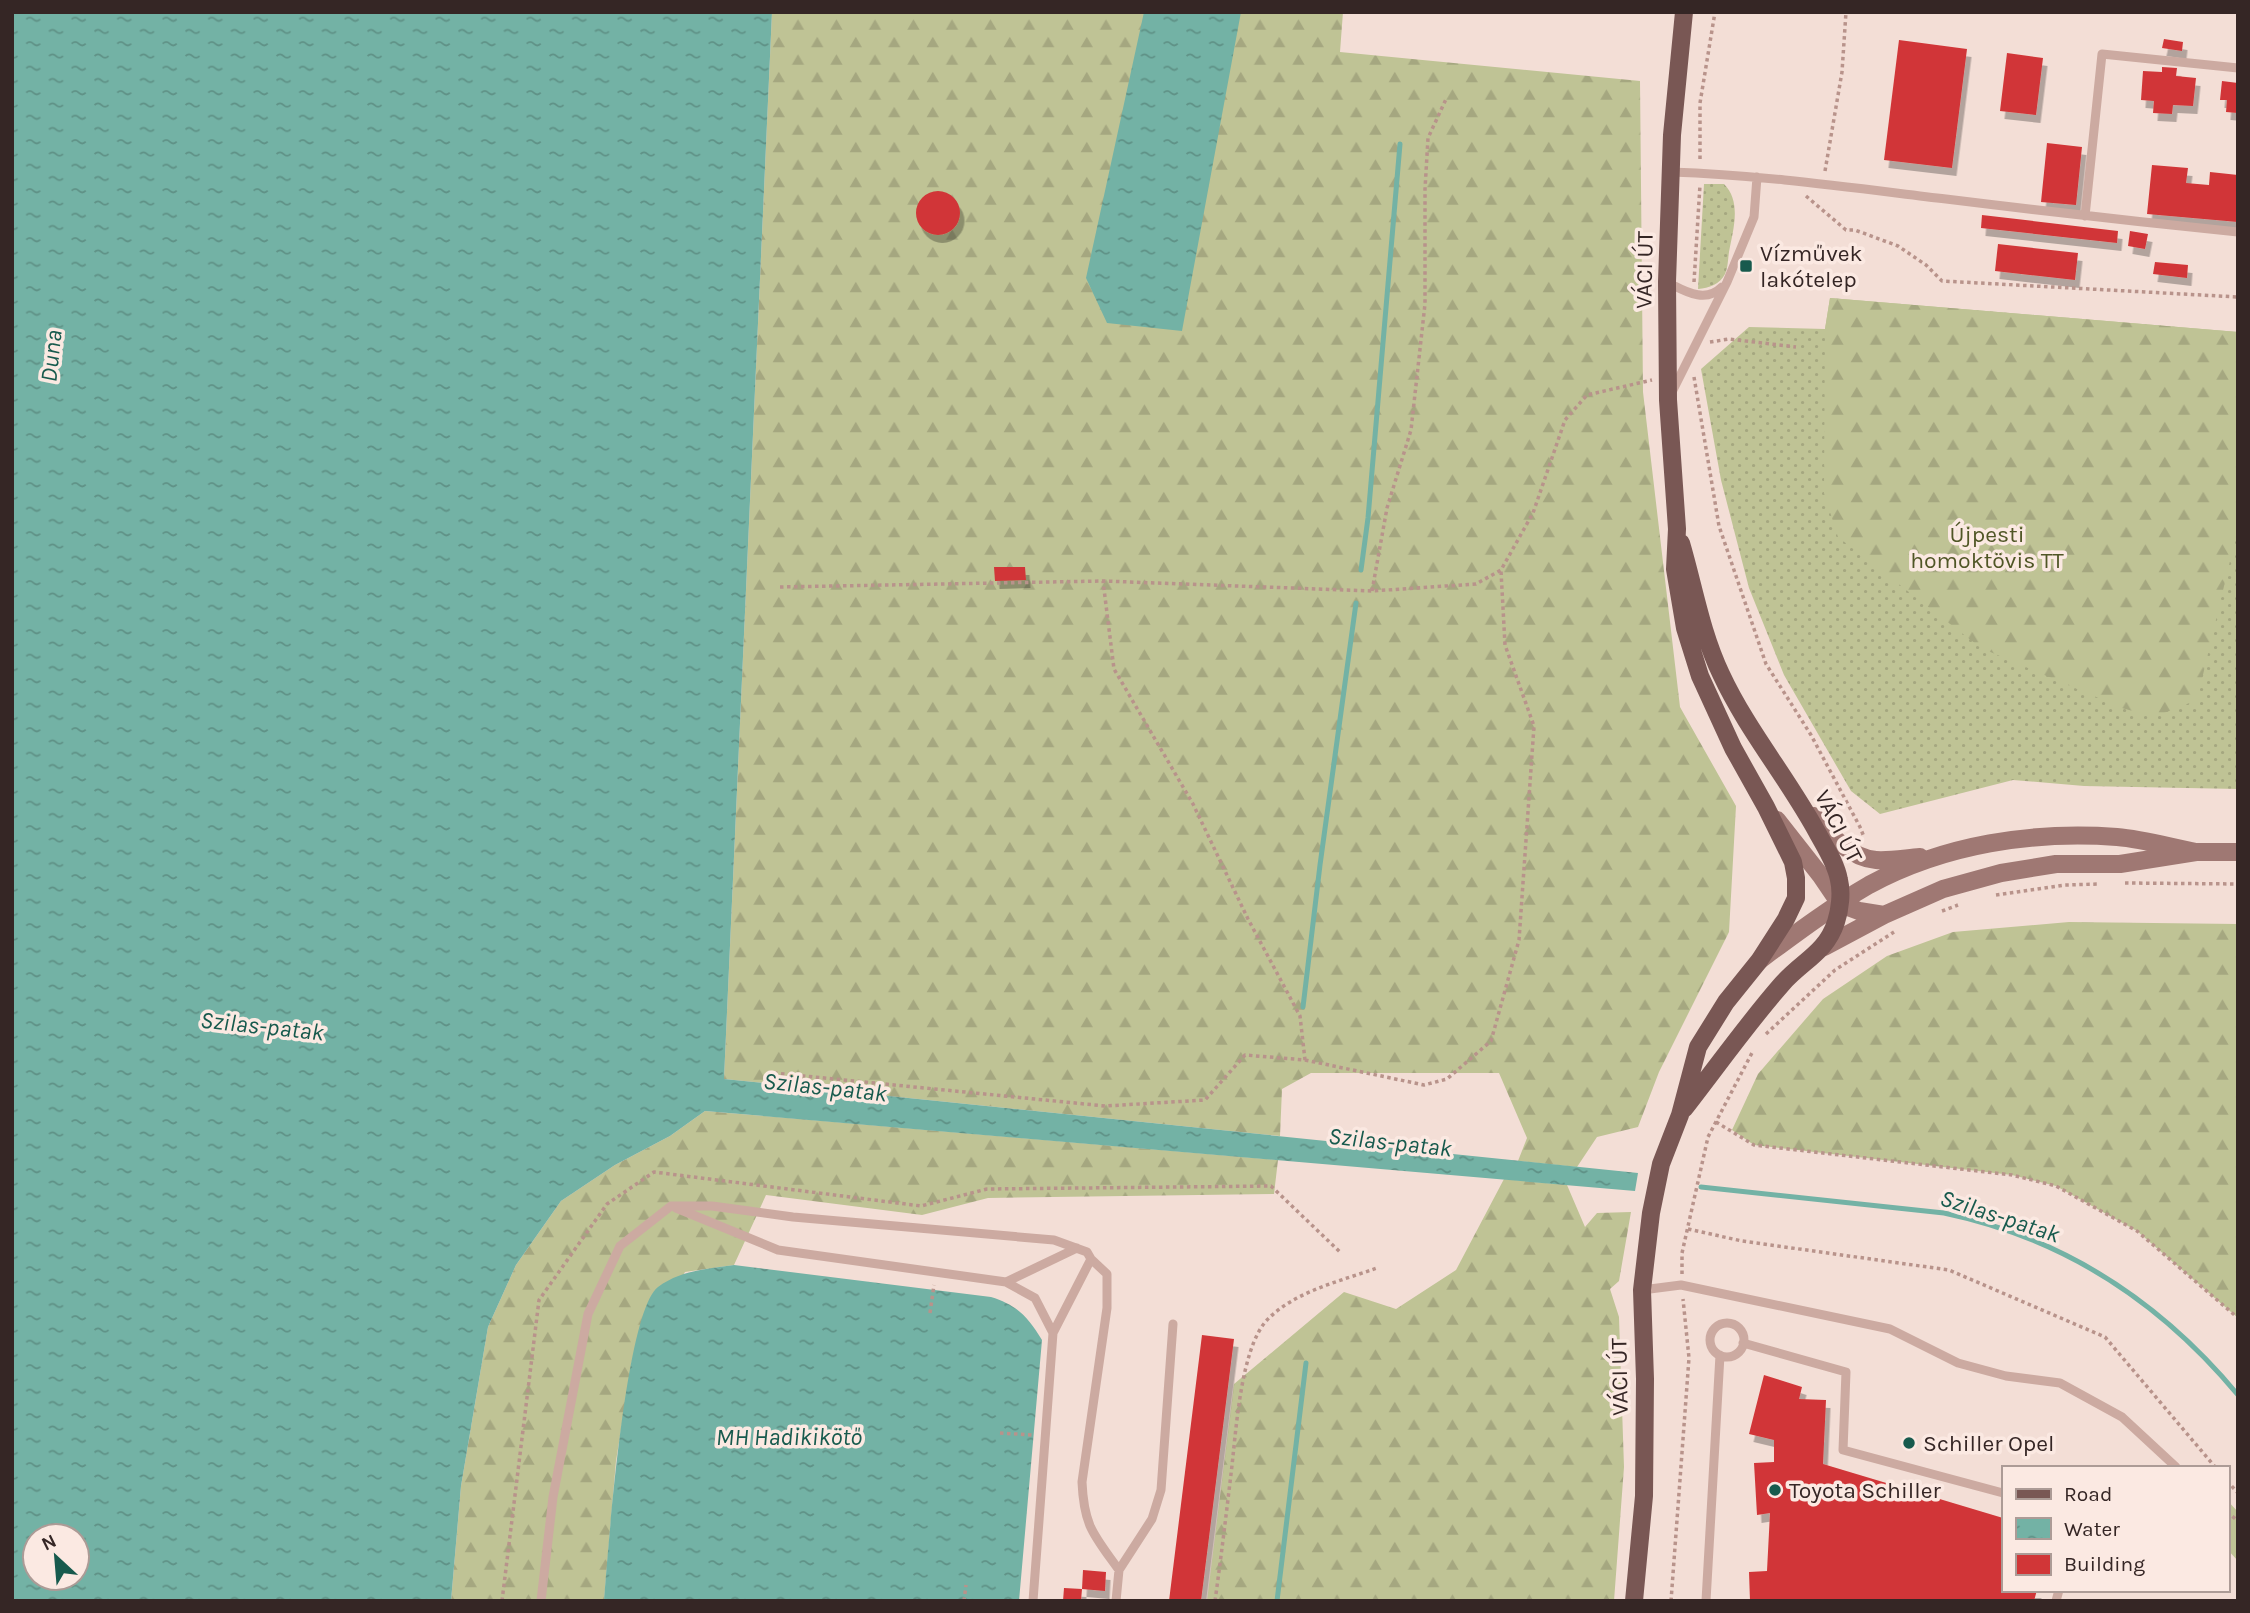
<svg xmlns="http://www.w3.org/2000/svg" width="2250" height="1613" font-family="Karla,sans-serif">
	<style>
		.grass { fill: url(#grass-dots) }
		.forest { fill: url(#forest-firs) }
		.water { fill: url(#water-ripples); fill-rule: evenodd }
		.lines { fill: none; stroke-linecap: round; stroke-linejoin: round }
		.stream { stroke: #73b2a5; stroke-width: 5 }
		.building { fill: #d13637; filter: url(#shadow) }
		.path { stroke: #b8938b; stroke-width: 3.5; stroke-dasharray: 3.5 3.5; stroke-linecap: butt }
		.service { stroke: #ccaaa1; stroke-width: 9 }
		.secondary { stroke: #9f7873; stroke-width: 18 }
		.primary { stroke: #795754; stroke-width: 18 }
		.poi-dot { fill: #175a4d; stroke: #fbe9e2; stroke-width: 2.5 }
		.labels { text-anchor: middle; stroke-width: 7; stroke-linejoin: round; paint-order: stroke }
		.poi-label { font-size: 23px; fill: #352625; stroke: #fbe9e2; text-anchor: start }
		.street-label { font-size: 23px; fill: #352625; stroke: #fbe9e2 }
		.park-label { font-size: 23px; fill: #505626; stroke: #fbe9e2 }
		.water-label { font-size: 24px; font-style: italic; fill: #175a4d; stroke: #fbe9e2 }
	</style>
	<defs>
		<pattern id="grass-dots" width="8" height="8" patternUnits="userSpaceOnUse" patternTransform="scale(1.75)"><rect width="8" height="8" fill="#bfc395"/><path d="M2 2h.1M6 6h.1" fill="none" stroke="#a5a780" stroke-width="1.8" stroke-linecap="round"/></pattern>
		<pattern id="forest-firs" width="22" height="20" patternUnits="userSpaceOnUse" patternTransform="scale(1.75)"><rect width="22" height="20" fill="#bfc395"/><path d="M5 1l3.5 6h-7zM16 11l3.5 6h-7z" fill="#a5a780"/></pattern>
		<pattern id="water-ripples" width="26" height="14" patternUnits="userSpaceOnUse" patternTransform="scale(1.75)"><rect width="26" height="14" fill="#73b2a5"/><path d="M2 4q2-2 4 0t4 0M15 11q2-2 4 0t4 0" fill="none" stroke="#5f9186"/></pattern>
		<filter id="shadow"><feDropShadow dx="4.5" dy="8" stdDeviation="0" flood-color="#0004"/></filter>
	</defs>
	<rect width="100%" height="100%" fill="#f3ded6"/>
	<path class="grass" d="M1704,184H1724C1742,202 1733,230 1729,252C1728,258 1728,268 1725,274C1720,284 1709,288 1698,289Z
		M1830,298L2238,332V789L2084,786L2013,780L1880,814L1851,791L1784,675L1749,588L1721,480L1701,369L1749,327L1825,329Z"/>
	<path class="forest" d="M772,12H1343L1340,52L1640,81L1643,392L1680,707L1736,806L1729,932L1659,1072L1638,1127L1597,1137L1577,1167L1518,1161L1527,1138L1499,1073H1311L1282,1089L1280,1136L724,1079Z
		M1830,298L2238,332V527L2197,700L2154,717L2122,708L1981,648L1838,537L1824,493L1825,329Z
		M2069,922L2238,924V1318L2137,1231L2056,1186L2012,1175L1754,1145L1732,1130L1758,1074L1823,999L1887,956L1953,932Z
		M705,1111L1278,1160L1274,1194L988,1198L922,1215L766,1195L734,1265L685,1272L632,1361L616,1461L604,1601H451L461,1486L488,1327L516,1265L561,1201L615,1165L670,1136Z
		M1504,1179L1567,1185L1585,1227L1597,1213L1631,1212L1619,1281L1610,1289L1619,1317L1624,1467L1614,1601H1207L1234,1384L1344,1292L1396,1309L1456,1270Z
		M2227,1500L2238,1512V1561L2227,1549Z"/>
	<path class="water" d="M12,12H772L724,1079L1638,1173L1635,1191L705,1111L670,1136L615,1165L561,1201L516,1265L488,1327L461,1486L451,1601H12ZM35,1536H77V1578H35Z
		M1144,12H1241L1182,331L1107,323L1086,278Z
		M734,1265L991,1297C1017,1305 1028,1317 1042,1340L1019,1601H604C608,1551 625,1312 658,1287C681,1270 707,1269 734,1265Z"/>
	<g class="lines">
		<path class="stream" d="M1361,570L1368,518L1400,144
			M1303,1007L1320,865L1356,603
			M1701,1187L1944,1213C2064,1238 2160,1301 2238,1395
			M1277,1601L1306,1363"/>
	</g>
	<path class="building" d="M2164,39L2183,42L2182,51L2162,48Z
		M1899,40L1967,49L1952,168L1884,160Z
		M2007,53L2043,58L2036,115L2000,111Z
		M2162,67L2177,68L2176,76L2196,78L2193,106L2173,105L2172,114L2153,113L2154,101L2141,100L2143,71L2162,72Z
		M2222,81L2238,83V113L2226,112L2227,100H2220Z
		M2047,143L2082,147L2076,205L2041,202Z
		M2152,165L2188,168L2186,183L2209,185L2210,172L2238,175V222L2147,214Z
		M916 213a22 22 0 1 1 44 0a22 22 0 1 1-44 0Z
		M1982,215L2118,231L2117,243L1981,228Z
		M2130,231L2148,234L2145,249L2128,246Z
		M1998,244L2078,253L2075,280L1995,271Z
		M2155,262L2188,265L2187,278L2153,274Z
		M994,567H1025L1026,580L995,581Z
		M1202,1335L1234,1339L1201,1601H1169Z
		M1764,1375L1802,1387L1799,1399L1826,1400L1823,1464L2003,1518V1590H2037L2034,1601H1750L1749,1572L1767,1571L1770,1513L1757,1515L1754,1463L1774,1462V1440L1749,1434Z
		M1083,1570L1106,1572L1105,1591L1082,1589Z
		M1064,1588L1082,1589L1081,1601H1063Z"/>
	<g class="lines">
		<path class="path" d="M1700,159V103L1715,12
			M1825,171L1842,72L1846,12
			M1806,196L1846,230H1855L1898,246L1926,265L1942,281L2238,297
			M1694,282L1700,185
			M1710,342L1729,339L1796,347
			M1694,377L1719,526L1766,664L1811,735L1860,827L1864,837
			M780,587L1103,581L1372,591L1476,584L1501,570L1533,513L1565,420L1587,395L1652,380
			M1372,591L1387,508L1411,430L1425,304V189L1428,138L1447,97
			M2125,883L2238,884
			M1996,895L2065,885L2099,884
			M1942,911L1958,905
			M1766,1034L1835,970L1894,932
			M1305,1060L1424,1085L1447,1079L1491,1041L1519,940L1534,726L1505,645L1501,571
			M774,1073L1105,1106L1205,1100L1245,1055L1305,1060L1300,1016L1248,919L1193,804L1114,669L1103,581
			M1716,1122L1754,1145L2012,1175L2056,1186L2137,1231L2238,1318
			M1688,1229L1742,1241L1949,1270L2105,1337L2216,1468
			M1682,1274V1253L1708,1137L1753,1051
			M930,1313L934,1285
			M1000,1433L1032,1435
			M2227,1481L2238,1493
			M2227,1512L2238,1521
			M502,1601L539,1300L607,1204L654,1172L921,1206L987,1189L1271,1186L1341,1253
			M964,1601L966,1585
			M1215,1601C1221,1558 1226,1516 1231,1474C1236,1434 1240,1349 1267,1320C1295,1291 1341,1281 1377,1268
			M1671,1601L1689,1358L1683,1299"/>
		<path class="service" d="M1671,172C1763,175 1854,188 1946,199C2043,211 2140,222 2238,232
			M2085,216L2102,54L2238,68
			M1667,282C1685,291 1705,304 1722,287
			M1672,392L1727,282L1754,217L1757,177
			M676,1208L778,1250L1006,1282L1035,1298L1053,1333L1033,1601
			M1006,1282L1077,1248
			M1642,1290L1681,1285L1890,1329L1958,1363L2006,1376L2060,1383L2122,1417L2176,1467
			M1710 1340a17 17 0 1 1 34 0a17 17 0 1 1-34 0Z
			M1053,1333L1091,1259
			M1743,1343L1846,1372L1843,1450L2003,1493
			M541,1601L553,1497L588,1314L620,1246L671,1206H712L793,1217L1054,1240L1087,1252L1091,1259L1107,1274V1308L1082,1482C1084,1527 1094,1535 1119,1570
			M1116,1601L1119,1570L1152,1519L1161,1490L1173,1324
			M1706,1601L1720,1355
			M2056,1601L2059,1590"/>
		<path class="secondary" d="M1814,816C1829,834 1850,858 1876,860C1890,861 1906,858 1920,857
			M1777,820L1821,876L1840,904L1859,911L1884,915
			M1824,947L1884,915L1943,889L2001,873L2056,864H2120L2196,852H2238
			M1760,960C1795,934 1831,907 1869,885C1945,844 2032,831 2117,837C2143,839 2170,847 2196,852"/>
		<path class="primary" d="M1681,543C1694,587 1701,632 1721,674C1747,730 1787,777 1817,832C1825,847 1836,863 1839,880C1842,892 1840,910 1836,922C1826,953 1802,961 1782,984C1747,1024 1716,1068 1684,1109
			M1634,1601L1644,1496L1645,1379L1642,1290L1651,1213L1661,1164L1680,1115L1698,1047L1726,1002L1759,961L1786,919L1796,898V878L1793,862L1766,807L1733,748L1700,676L1685,628L1675,569L1677,529L1668,400L1667,282L1672,135L1684,12"/>
	</g>
	<g class="poi-dot">
		<rect x="1739" y="259" width="14" height="14" rx="3.5"/>
		<circle cx="1909" cy="1443" r="7"/>
		<circle cx="1775" cy="1490" r="7"/>
	</g>
	<g class="labels">
		<g class="poi-label">
			<text x="1760" y="261">Vízművek<tspan x="1760" dy="26">lakótelep</tspan></text>
			<text x="1923" y="1451">Schiller Opel</text>
			<text x="1789" y="1498">Toyota Schiller</text>
		</g>
		<g class="street-label">
			<text transform="translate(1644 270) rotate(-89)" y="8">VÁCI ÚT</text>
			<text transform="translate(1839 826) rotate(63)" y="8">VÁCI ÚT</text>
			<text transform="translate(1619 1377) rotate(-91)" y="8">VÁCI ÚT</text>
		</g>
		<g class="park-label">
			<text x="1987" y="542">Újpesti<tspan x="1987" dy="26">homoktövis TT</tspan></text>
		</g>
		<g class="water-label">
			<text transform="translate(51 356) rotate(-84)" y="8">Duna</text>
			<text transform="translate(262 1026) rotate(6)" y="8">Szilas-patak</text>
			<text transform="translate(825 1087) rotate(6)" y="8">Szilas-patak</text>
			<text transform="translate(1390 1142) rotate(6)" y="8">Szilas-patak</text>
			<text transform="translate(2000 1216) rotate(18)" y="8">Szilas-patak</text>
			<text x="789" y="1445">MH Hadikikötő</text>
		</g>
	</g>
	<rect width="2250" height="1613" fill="none" stroke="#352625" stroke-width="28"/>
	<rect x="2002" y="1466" width="228" height="126" fill="#fbe9e2" stroke="#ac9b96" stroke-width="2"/>
	<rect x="2016" y="1489" width="35" height="10" fill="#795754" stroke="#ac9b96" stroke-width="2"/>
	<text x="2064" y="1501" font-size="21" fill="#352625">Road</text>
	<rect x="2016" y="1518" width="35" height="21" fill="url(#water-ripples)" stroke="#ac9b96" stroke-width="2"/>
	<text x="2064" y="1536" font-size="21" fill="#352625">Water</text>
	<rect x="2016" y="1554" width="35" height="21" fill="#d13637" stroke="#ac9b96" stroke-width="2"/>
	<text x="2064" y="1571" font-size="21" fill="#352625">Building</text>
	<g transform="translate(56 1557) rotate(334)"><circle r="33" fill="#fbe9e2" stroke="#ac9b96" stroke-width="2"/>
	<path d="M0-5L12 26L0 18L-12 26Z" fill="#175a4d"/>
	<text y="-10" font-size="19" font-weight="bold" text-anchor="middle" fill="#352625">N</text>
	</g>
</svg>
